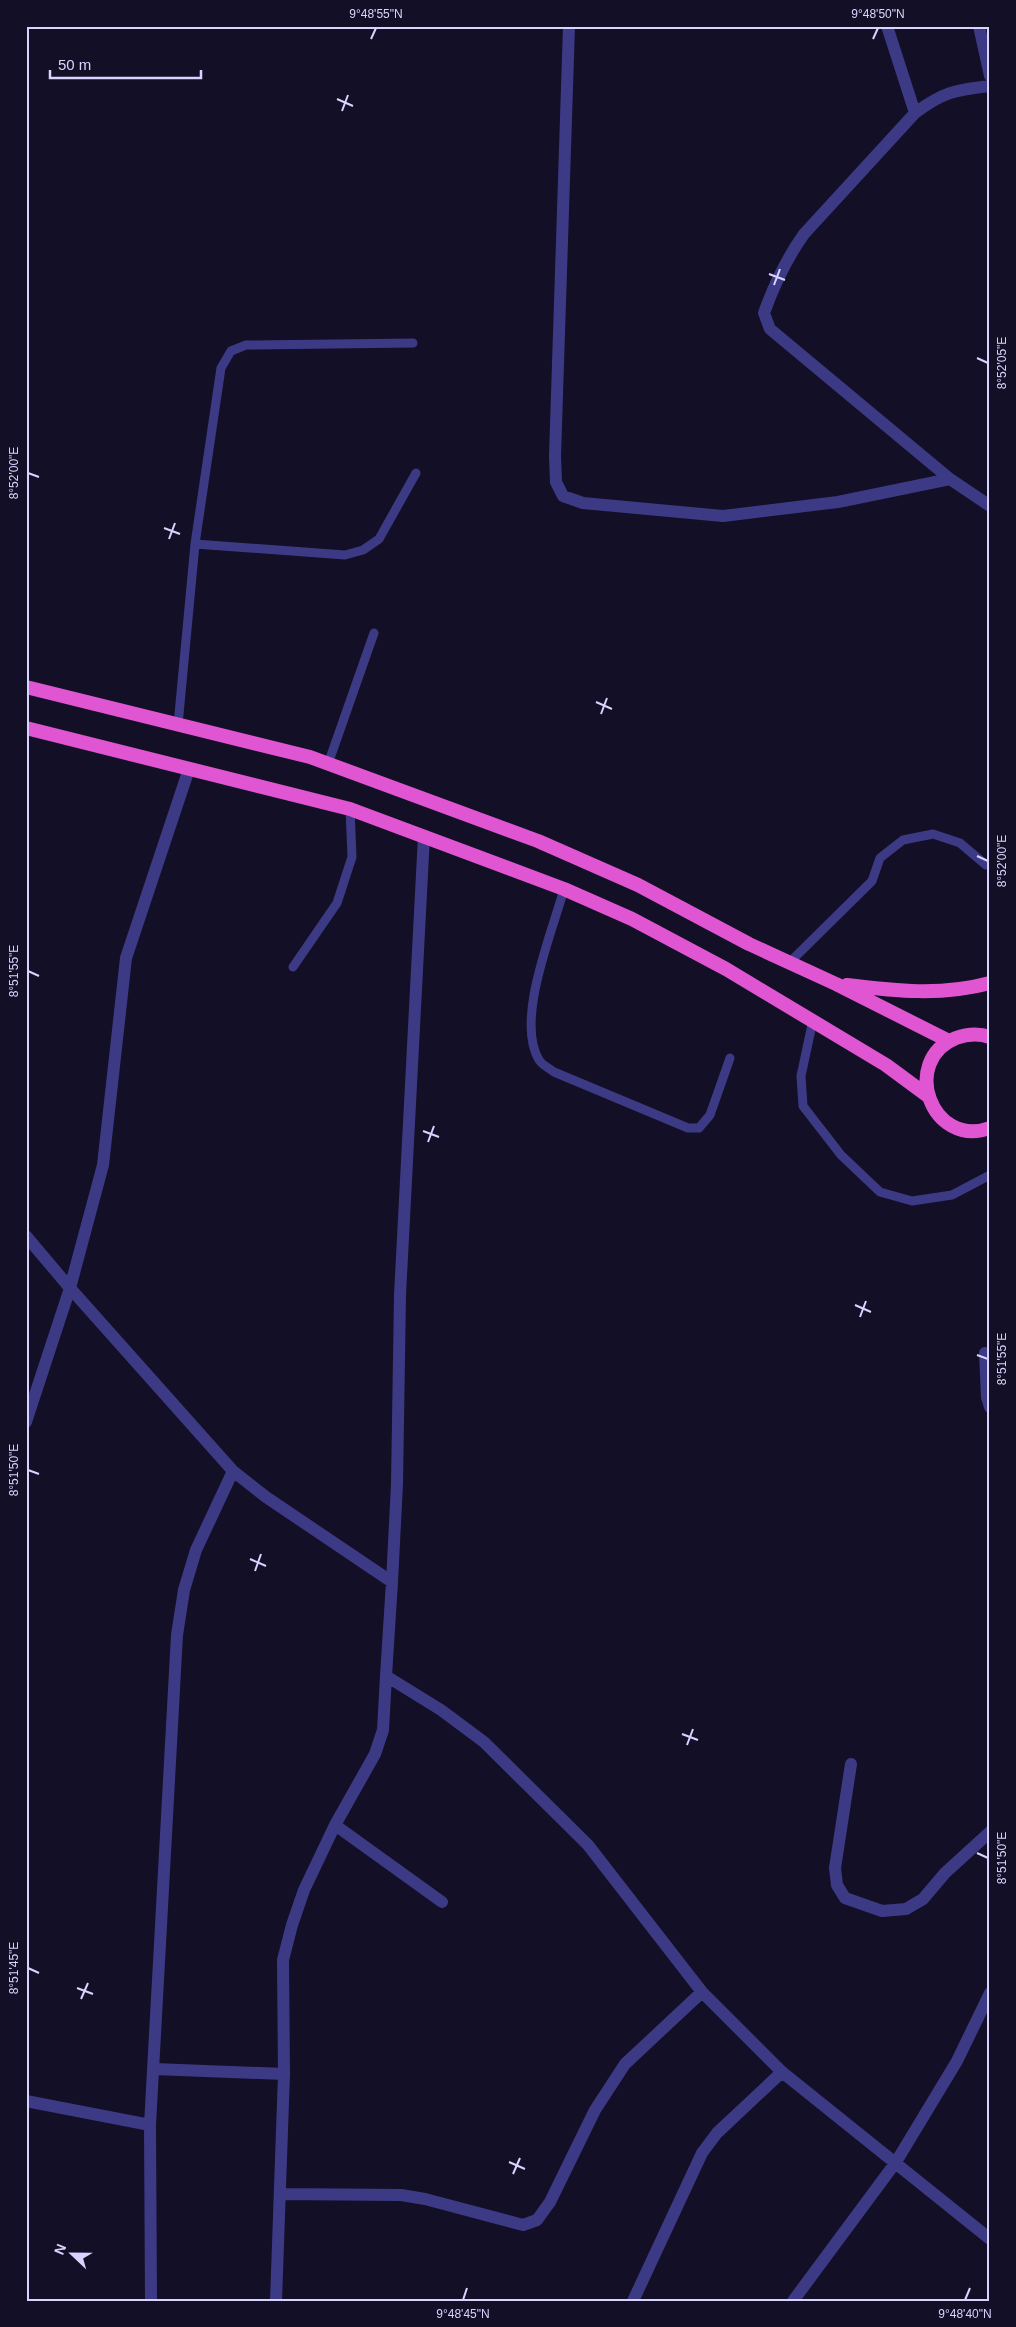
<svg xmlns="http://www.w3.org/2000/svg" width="1016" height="2327" font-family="Helvetica,sans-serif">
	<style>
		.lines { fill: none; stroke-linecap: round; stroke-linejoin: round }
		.service { stroke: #3d3a85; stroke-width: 9 }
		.minor { stroke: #3d3a85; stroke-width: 12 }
		.trunk { stroke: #e055d1; stroke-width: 14 }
		.ticks { fill: none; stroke: #d9d4ff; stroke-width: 2 }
		.neatline { fill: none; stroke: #d9d4ff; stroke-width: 2 }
		.ticks-label { font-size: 12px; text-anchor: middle; fill: #d9d4ff }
	</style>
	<rect width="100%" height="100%" fill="#130f26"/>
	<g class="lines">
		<path class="service" d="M195,544L345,555L363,550L379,539L416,473
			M178,725L195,544L221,368L231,351L246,345L413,343
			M328,764L374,633
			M564,889C552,933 515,1020 539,1060C542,1065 549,1068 554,1072L688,1128H699L710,1115L730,1058
			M790,962L872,881L880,858L903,840L933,834L960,843L986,865
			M293,967L337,903L352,857L350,809
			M813,1020L801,1076L803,1106L841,1155L880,1192L912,1201L952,1195L990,1175"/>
		<path class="minor" d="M569,26L555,456L556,482L563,496L583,503L723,516L838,502L950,479
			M887,26L915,113
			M979,26L990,76
			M990,86C955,90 943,92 915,113L804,234C787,258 774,285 764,313L770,329L950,479L990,506
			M189,769L126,958L103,1165L70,1288L233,1471L266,1497L392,1582L386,1676L441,1710L484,1742L588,1845L702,1992L782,2072L990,2239
			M26,1236L70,1288L26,1422
			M985,1353L987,1397L990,1407
			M392,1582L397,1484L400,1295L424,836
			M851,1764L835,1868L837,1885L845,1898L882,1911L906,1909L923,1899L945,1873L990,1832
			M335,1825L442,1902
			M154,2069L284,2074
			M26,2101L150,2125
			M281,2194L401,2195L425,2199L523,2225L537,2220L550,2202L595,2110L625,2064L702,1992
			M151,2301L150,2125L177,1635L184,1590L196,1550L233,1471
			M276,2301L284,2074L283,1960L292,1925L304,1890L335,1825L375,1754L383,1730L386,1676
			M633,2301L702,2153L717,2133L782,2072
			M793,2301L896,2162L957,2061L990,1993"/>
		<path class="trunk" d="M26,687L310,757L538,841L638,885L749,944L836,984L949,1041
			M26,728L350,809L564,889L632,919L726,969L886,1065L928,1096
			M847,985C895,991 942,996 990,983
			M990,1037C978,1033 967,1034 956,1038C900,1060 931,1149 990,1128"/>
	</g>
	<path class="ticks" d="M371,39L376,28M873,39L878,28M337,99L353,106M342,111L348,95M769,274L785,280M774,285L780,269M977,358L988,363M28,473L39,477M164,528L180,534M169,539L175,523M596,702L612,709M601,714L607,698M977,856L988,861M28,971L39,976M423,1131L439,1137M428,1142L434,1126M855,1305L871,1312M860,1317L866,1301M977,1355L988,1359M28,1470L39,1474M250,1559L266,1566M255,1571L261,1554M682,1734L698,1740M687,1745L693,1729M977,1853L988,1858M28,1968L39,1973M77,1988L93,1994M81,1999L88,1983M509,2162L525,2169M513,2174L520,2158M463,2300L467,2288M965,2300L970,2288"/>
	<rect width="1016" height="2327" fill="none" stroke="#130f26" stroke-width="55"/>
	<g transform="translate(72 2254) rotate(292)" stroke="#130f26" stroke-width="4" paint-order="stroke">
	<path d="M0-4L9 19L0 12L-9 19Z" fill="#d9d4ff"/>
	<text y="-8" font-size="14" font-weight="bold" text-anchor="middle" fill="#d9d4ff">N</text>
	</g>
	<path d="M50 70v8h151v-8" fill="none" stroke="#d9d4ff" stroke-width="2.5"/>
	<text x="58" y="70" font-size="15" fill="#d9d4ff" stroke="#130f26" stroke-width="4" paint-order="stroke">50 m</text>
	<rect x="28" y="28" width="960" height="2272" class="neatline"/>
	<g class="ticks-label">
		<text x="376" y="18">9°48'55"N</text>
		<text x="878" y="18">9°48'50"N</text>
		<text transform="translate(1002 363) rotate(-90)" y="4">8°52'05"E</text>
		<text transform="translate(14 473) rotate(-90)" y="4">8°52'00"E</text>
		<text transform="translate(1002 861) rotate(-90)" y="4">8°52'00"E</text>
		<text transform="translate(14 971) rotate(-90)" y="4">8°51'55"E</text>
		<text transform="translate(1002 1359) rotate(-90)" y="4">8°51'55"E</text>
		<text transform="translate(14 1470) rotate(-90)" y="4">8°51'50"E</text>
		<text transform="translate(1002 1858) rotate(-90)" y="4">8°51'50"E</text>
		<text transform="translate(14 1968) rotate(-90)" y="4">8°51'45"E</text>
		<text x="463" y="2318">9°48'45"N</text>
		<text x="965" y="2318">9°48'40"N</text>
	</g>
</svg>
